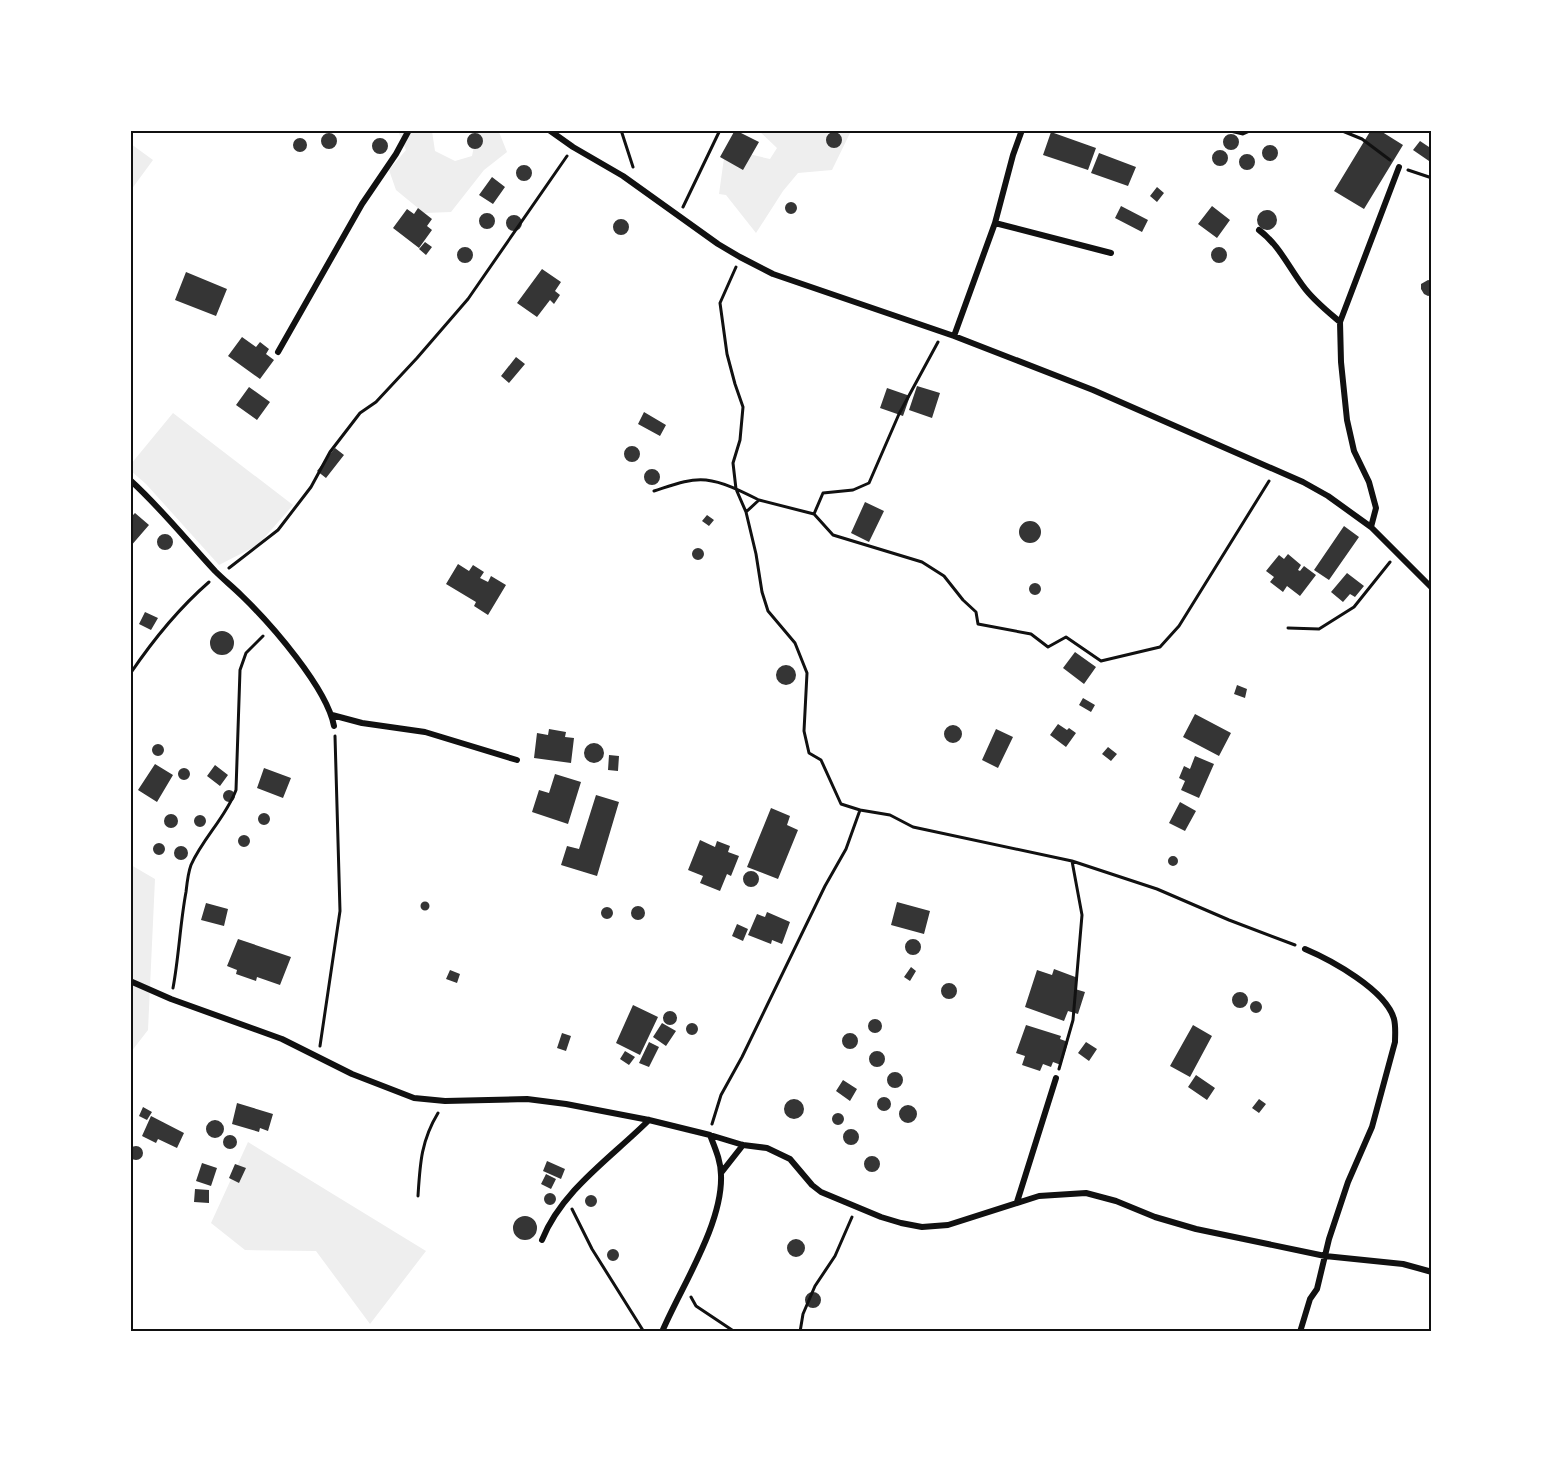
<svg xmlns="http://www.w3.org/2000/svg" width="1562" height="1462" font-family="Rubik,sans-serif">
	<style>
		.green { fill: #eee }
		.building { fill: #353535 }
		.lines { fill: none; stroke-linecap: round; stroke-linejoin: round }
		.path { stroke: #111; stroke-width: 3 }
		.minor { stroke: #111; stroke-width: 6 }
		.neatline { fill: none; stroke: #111; stroke-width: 2 }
	</style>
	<rect width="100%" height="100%" fill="#fff"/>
	<path class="green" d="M398,131H432L435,151L455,161L472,156L477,131L499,132L507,152L484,170L451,212L424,213L396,190L389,170L406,150Z
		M759,131H851L832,170L798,173L783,191L756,233L726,195L719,194L724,158L740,152L770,159L777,148Z
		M131,144L153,160L131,190Z
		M173,413L293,505L258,545L219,565L146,484L131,471V464Z
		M131,865L155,879L148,1030L131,1052Z
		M248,1142L426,1251L370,1324L316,1251L245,1250L211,1223Z"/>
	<path class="building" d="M735,130L759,142L743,170L720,157Z
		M1371,130H1379L1403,145L1364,209L1334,191Z
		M1051,132L1096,148L1088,170L1043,155Z
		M826 140a8 8 0 1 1 16 0a8 8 0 1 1-16 0Z
		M321 141a8 8 0 1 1 16 0a8 8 0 1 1-16 0Z
		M467 141a8 8 0 1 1 16 0a8 8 0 1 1-16 0Z
		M1223 142a8 8 0 1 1 16 0a8 8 0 1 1-16 0Z
		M293 145a7 7 0 1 1 14 0a7 7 0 1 1-14 0Z
		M372 146a8 8 0 1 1 16 0a8 8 0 1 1-16 0Z
		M1420,141L1432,149V156L1429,161L1413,150Z
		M1262 153a8 8 0 1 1 16 0a8 8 0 1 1-16 0Z
		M1212 158a8 8 0 1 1 16 0a8 8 0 1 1-16 0Z
		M1099,153L1136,167L1128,186L1091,173Z
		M1239 162a8 8 0 1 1 16 0a8 8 0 1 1-16 0Z
		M516 173a8 8 0 1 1 16 0a8 8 0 1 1-16 0Z
		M492,177L505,187L493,204L479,195Z
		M1157,187L1164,193L1157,202L1150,196Z
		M785 208a6 6 0 1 1 12 0a6 6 0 1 1-12 0Z
		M1121,206L1148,220L1142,232L1115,218Z
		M1212,206L1230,220L1217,238L1198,224Z
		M418,208L432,219L427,226L432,230L419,248L393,228L407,209L414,214Z
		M1257 220a10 10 0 1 1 20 0a10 10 0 1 1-20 0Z
		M479 221a8 8 0 1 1 16 0a8 8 0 1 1-16 0Z
		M506 223a8 8 0 1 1 16 0a8 8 0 1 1-16 0Z
		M613 227a8 8 0 1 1 16 0a8 8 0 1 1-16 0Z
		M425,242L432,247L426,255L419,249Z
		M457 255a8 8 0 1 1 16 0a8 8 0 1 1-16 0Z
		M1211 255a8 8 0 1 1 16 0a8 8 0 1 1-16 0Z
		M542,269L561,282L555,291L560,295L554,304L550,300L537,317L517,303Z
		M186,272L227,289L216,316L175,300Z
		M1428,280L1432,281V295L1428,296L1424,294L1421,289V284Z
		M242,337L256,347L260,342L269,349L266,354L274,360L260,379L228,356Z
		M516,357L525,364L509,383L501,376Z
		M917,386L940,393L932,418L909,410Z
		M249,387L270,402L257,420L236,405Z
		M887,388L910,396L903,416L880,408Z
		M644,412L666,425L660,436L638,424Z
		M624 454a8 8 0 1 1 16 0a8 8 0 1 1-16 0Z
		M335,448L344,455L326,478L317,471Z
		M644 477a8 8 0 1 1 16 0a8 8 0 1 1-16 0Z
		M865,502L884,511L869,542L851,533Z
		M135,513L149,525L130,547V518Z
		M707,515L714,520L709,526L702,521Z
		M1019 532a11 11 0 1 1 22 0a11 11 0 1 1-22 0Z
		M1344,526L1359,537L1329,580L1314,570Z
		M157 542a8 8 0 1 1 16 0a8 8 0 1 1-16 0Z
		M692 554a6 6 0 1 1 12 0a6 6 0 1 1-12 0Z
		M1288,554L1301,565L1298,570L1300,571L1304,566L1316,575L1300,596L1287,586L1283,592L1270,582L1274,577L1266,571L1279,555L1284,559Z
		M458,564L469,571L473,565L484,572L480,578L488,582L491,576L506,585L488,615L474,606L476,602L446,584Z
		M1347,573L1364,586L1355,597L1350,594L1343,602L1331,592Z
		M1029 589a6 6 0 1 1 12 0a6 6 0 1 1-12 0Z
		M145,612L158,618L151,630L139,624Z
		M210 643a12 12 0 1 1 24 0a12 12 0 1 1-24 0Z
		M1075,652L1096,667L1084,684L1063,668Z
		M776 675a10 10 0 1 1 20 0a10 10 0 1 1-20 0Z
		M1237,685L1247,689L1245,698L1234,694Z
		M1083,698L1095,705L1091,712L1079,705Z
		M1195,714L1231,733L1219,756L1183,737Z
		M1058,724L1067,730L1069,728L1076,733L1066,747L1050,735Z
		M944 734a9 9 0 1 1 18 0a9 9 0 1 1-18 0Z
		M549,729L566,732L565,737L574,738L571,763L534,758L537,733L548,735Z
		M996,729L1013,737L998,768L982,760Z
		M584 753a10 10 0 1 1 20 0a10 10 0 1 1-20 0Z
		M152 750a6 6 0 1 1 12 0a6 6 0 1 1-12 0Z
		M1108,747L1117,754L1111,761L1102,754Z
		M609,755L619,756L618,771L608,770Z
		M1195,756L1214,764L1199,798L1181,790L1185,781L1179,778L1184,766L1190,769Z
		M155,764L173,775L157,802L138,790Z
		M215,765L228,775L220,786L207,776Z
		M178 774a6 6 0 1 1 12 0a6 6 0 1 1-12 0Z
		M264,768L291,778L283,798L257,788Z
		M555,774L581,782L568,824L532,812L539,790L549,793Z
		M223 796a6 6 0 1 1 12 0a6 6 0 1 1-12 0Z
		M596,795L619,802L597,876L561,865L567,846L579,849Z
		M1180,802L1196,811L1185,831L1169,823Z
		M771,808L790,816L787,825L798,830L778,879L747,867Z
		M258 819a6 6 0 1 1 12 0a6 6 0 1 1-12 0Z
		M164 821a7 7 0 1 1 14 0a7 7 0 1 1-14 0Z
		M194 821a6 6 0 1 1 12 0a6 6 0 1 1-12 0Z
		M238 841a6 6 0 1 1 12 0a6 6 0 1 1-12 0Z
		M700,840L715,847L717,841L730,846L728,852L739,856L731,876L727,874L720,891L700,883L703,876L688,870Z
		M153 849a6 6 0 1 1 12 0a6 6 0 1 1-12 0Z
		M174 853a7 7 0 1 1 14 0a7 7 0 1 1-14 0Z
		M1168 861a5 5 0 1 1 10 0a5 5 0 1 1-10 0Z
		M743 879a8 8 0 1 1 16 0a8 8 0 1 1-16 0Z
		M420.5 906a4.5 4.5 0 1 1 9 0a4.5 4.5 0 1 1-9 0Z
		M897,902L930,911L924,934L891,925Z
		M206,903L228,909L224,926L201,920Z
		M631 913a7 7 0 1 1 14 0a7 7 0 1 1-14 0Z
		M601 913a6 6 0 1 1 12 0a6 6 0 1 1-12 0Z
		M767,912L790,922L782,944L772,940L771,944L748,935L757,914L765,917Z
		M737,924L748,929L743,941L732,936Z
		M905 947a8 8 0 1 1 16 0a8 8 0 1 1-16 0Z
		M238,939L291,957L280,985L257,977L256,981L236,974L237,970L227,966Z
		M911,967L916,971L910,981L904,977Z
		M1054,969L1078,978L1075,989L1085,992L1078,1014L1068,1011L1064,1021L1025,1007L1037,970L1052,975Z
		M450,970L460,974L457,983L446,979Z
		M941 991a8 8 0 1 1 16 0a8 8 0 1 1-16 0Z
		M1232 1000a8 8 0 1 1 16 0a8 8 0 1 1-16 0Z
		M1250 1007a6 6 0 1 1 12 0a6 6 0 1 1-12 0Z
		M633,1005L658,1017L640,1055L616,1043Z
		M663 1018a7 7 0 1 1 14 0a7 7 0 1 1-14 0Z
		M868 1026a7 7 0 1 1 14 0a7 7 0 1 1-14 0Z
		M686 1029a6 6 0 1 1 12 0a6 6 0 1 1-12 0Z
		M662,1023L676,1031L666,1046L653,1037Z
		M1026,1025L1061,1036L1060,1039L1068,1042L1061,1065L1053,1062L1051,1067L1043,1064L1040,1071L1022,1065L1025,1056L1016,1053Z
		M1193,1025L1212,1036L1190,1077L1170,1066Z
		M842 1041a8 8 0 1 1 16 0a8 8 0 1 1-16 0Z
		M562,1033L571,1036L566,1051L557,1048Z
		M649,1042L659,1047L649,1067L639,1063Z
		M1086,1042L1097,1049L1089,1061L1078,1053Z
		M625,1051L635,1057L629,1065L620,1059Z
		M869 1059a8 8 0 1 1 16 0a8 8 0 1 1-16 0Z
		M887 1080a8 8 0 1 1 16 0a8 8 0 1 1-16 0Z
		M1196,1075L1215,1088L1207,1100L1188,1087Z
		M843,1080L857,1089L850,1101L836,1091Z
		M877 1104a7 7 0 1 1 14 0a7 7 0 1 1-14 0Z
		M1259,1099L1266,1104L1259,1113L1252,1108Z
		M784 1109a10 10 0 1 1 20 0a10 10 0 1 1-20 0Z
		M237,1103L273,1114L268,1131L260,1128L259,1132L232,1124Z
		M899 1114a9 9 0 1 1 18 0a9 9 0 1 1-18 0Z
		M143,1107L152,1112L147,1120L139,1116Z
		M832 1119a6 6 0 1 1 12 0a6 6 0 1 1-12 0Z
		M151,1116L184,1133L177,1148L158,1139L156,1143L142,1136Z
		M206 1129a9 9 0 1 1 18 0a9 9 0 1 1-18 0Z
		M843 1137a8 8 0 1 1 16 0a8 8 0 1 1-16 0Z
		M223 1142a7 7 0 1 1 14 0a7 7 0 1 1-14 0Z
		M129 1153a7 7 0 1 1 14 0a7 7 0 1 1-14 0Z
		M864 1164a8 8 0 1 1 16 0a8 8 0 1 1-16 0Z
		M547,1161L565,1169L561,1179L543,1171Z
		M202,1163L217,1168L211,1186L196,1181Z
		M235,1164L246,1168L239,1183L229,1178Z
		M546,1174L556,1179L551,1189L541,1184Z
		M195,1189L209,1190V1203L194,1202Z
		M544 1199a6 6 0 1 1 12 0a6 6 0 1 1-12 0Z
		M585 1201a6 6 0 1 1 12 0a6 6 0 1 1-12 0Z
		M513 1228a12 12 0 1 1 24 0a12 12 0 1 1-24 0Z
		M787 1248a9 9 0 1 1 18 0a9 9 0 1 1-18 0Z
		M607 1255a6 6 0 1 1 12 0a6 6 0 1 1-12 0Z
		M805 1300a8 8 0 1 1 16 0a8 8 0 1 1-16 0Z"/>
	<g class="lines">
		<path class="path" d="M621,130L633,167
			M1226,130L1243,134L1252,130
			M1340,130L1362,139L1390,160
			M1408,170L1432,178
			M683,207L720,130
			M654,491C670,486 689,478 706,480C724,482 743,492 759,500
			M746,512L759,500L814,514L823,493L853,490L869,483L899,414L938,342
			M814,514L833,535L922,562L944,576L963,600L976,612L978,624L1031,634L1048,647L1066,637L1101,661L1160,647L1179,626L1269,481
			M229,568L278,530L311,487L330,452L360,413L376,402L417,358L468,299L567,156
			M1288,628L1319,629L1354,607L1390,562
			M130,674C153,640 178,609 209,582
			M860,810L890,815L913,827L1072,861L1157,889L1229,920L1295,945
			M173,988C179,956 180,924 186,892C187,883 188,873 191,865C203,838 226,817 236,790L240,670L246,653L263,636
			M320,1046L340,911L335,736
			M1059,1069L1073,1020L1082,915L1072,861
			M712,1124L721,1095L742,1057L825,886L846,849L860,810L841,804L821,760L809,753L804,731L807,673L795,643L768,611L762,592L756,554L746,512L736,489L733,463L740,440L743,407L735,384L727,354L720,303L736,267
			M418,1196C420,1164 421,1141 438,1113
			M572,1209L592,1249L644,1332
			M691,1297L696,1306L735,1332
			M800,1332L803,1314L815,1286L835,1256L852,1217"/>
		<path class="minor" d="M549,130L573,147L623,176L718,244L740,257L773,274L954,336L1093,390L1303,482L1328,496L1371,527L1432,588
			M995,223L1111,253
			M1259,230C1279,245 1288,266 1303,286C1313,300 1327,311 1340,322
			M954,336L995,223L1013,155L1022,130
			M278,352L362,204L396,154L409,130
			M130,480C161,508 187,541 215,571C224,580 233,587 242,596C271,624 327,688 334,726
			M1371,527L1376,508L1369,482L1354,451L1347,420L1341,362L1340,322L1399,167
			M332,715L362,723L425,732L517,760
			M130,981L171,999L282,1039L352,1074L414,1098L445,1101L527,1099L566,1104L649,1120L710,1135L743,1145L767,1148L790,1159L812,1185L821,1192L881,1217L901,1223L922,1227L948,1225L1039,1196L1086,1193L1116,1201L1155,1217L1196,1229L1325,1256L1403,1264L1432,1272
			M721,1173L743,1145
			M1017,1202L1056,1078
			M542,1240C562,1190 612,1157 649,1120
			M662,1332C681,1287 723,1224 721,1175C721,1161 715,1148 710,1135
			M1300,1332L1310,1299L1317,1289L1329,1239L1348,1182L1372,1127L1395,1042C1395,1035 1396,1027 1394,1019C1386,990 1331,960 1305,949"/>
	</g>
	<rect width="1562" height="1462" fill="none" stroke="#ffffff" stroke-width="264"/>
	<rect x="132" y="132" width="1298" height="1198" class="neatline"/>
</svg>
